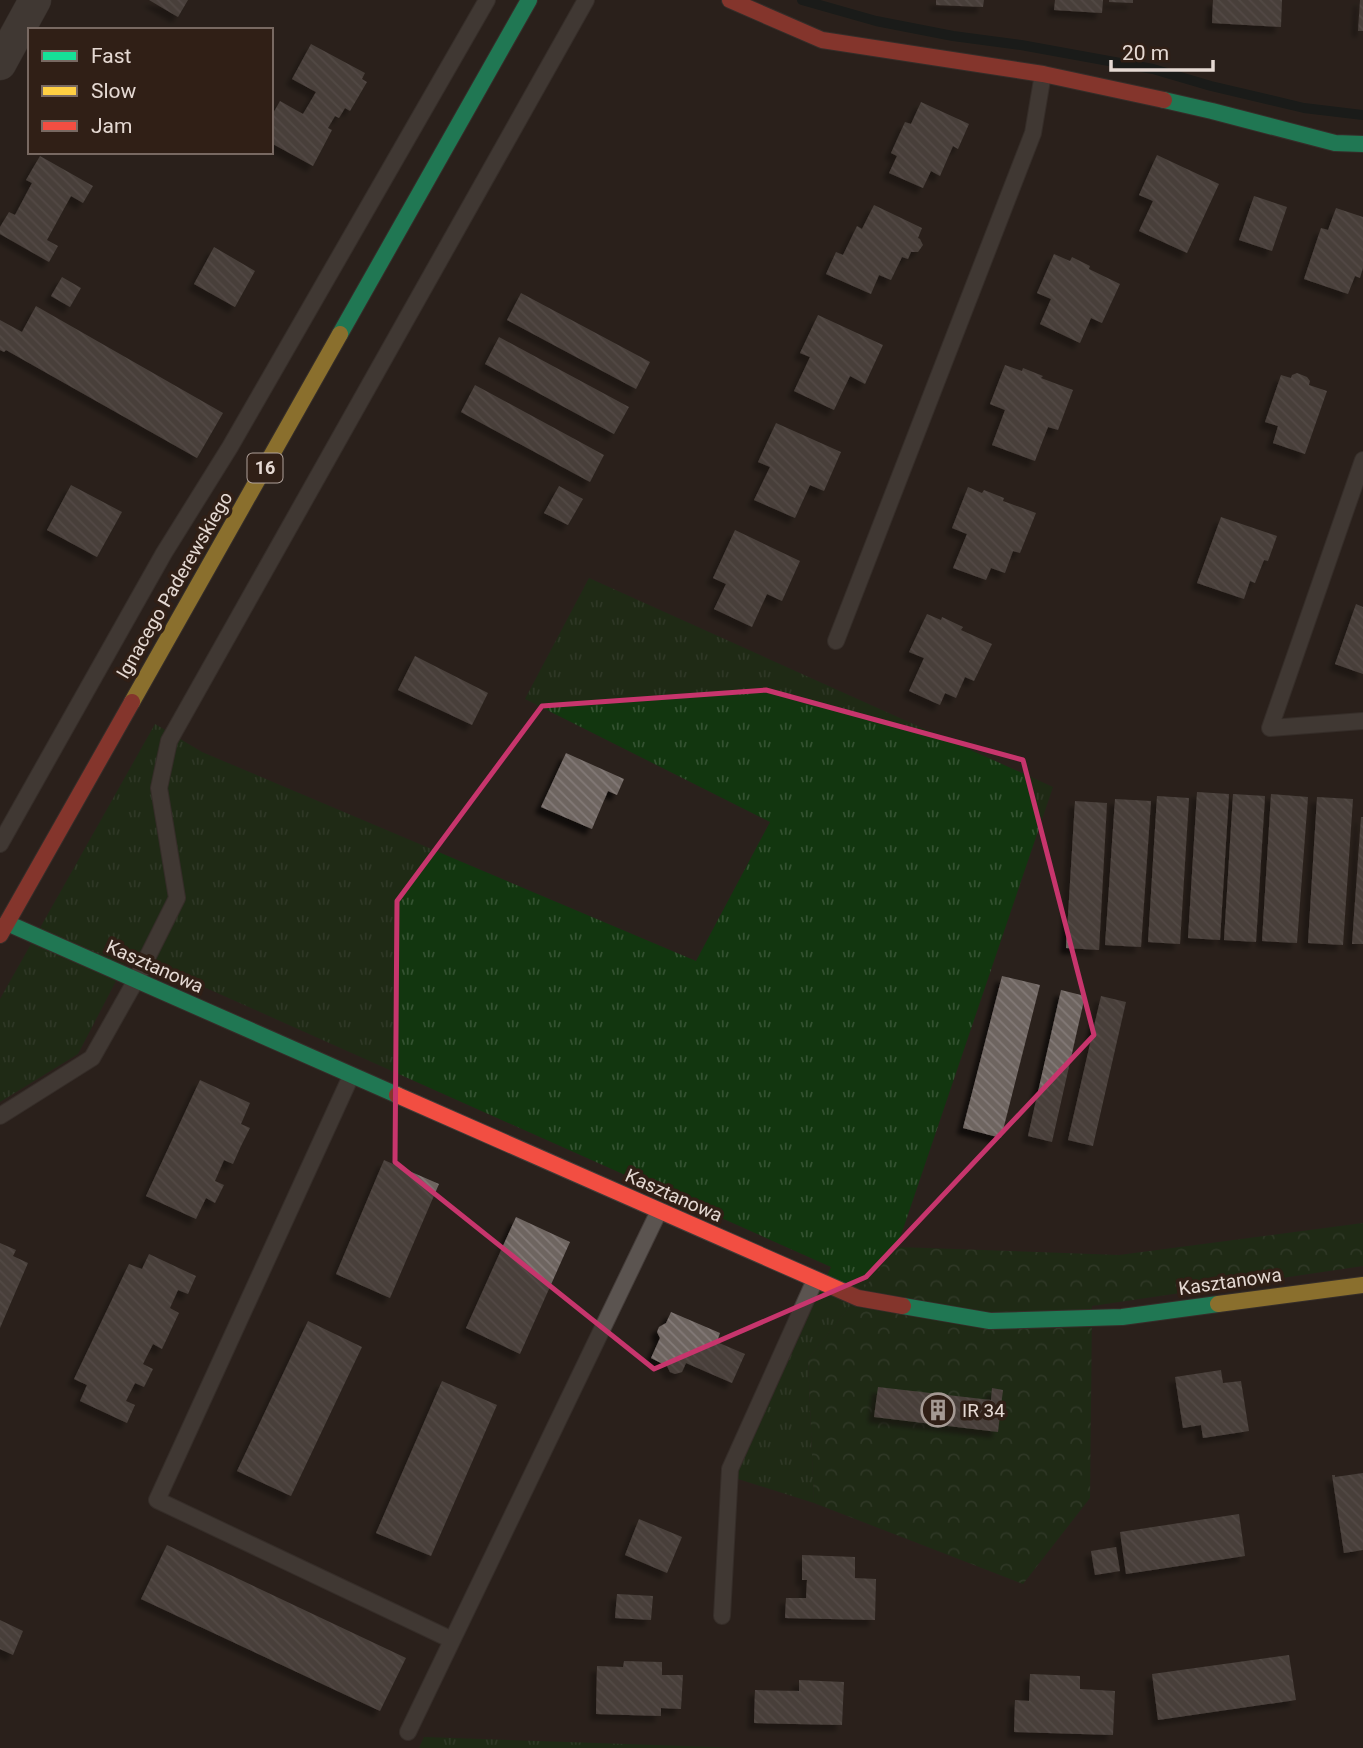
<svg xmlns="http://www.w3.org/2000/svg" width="1363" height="1748" font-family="Roboto,sans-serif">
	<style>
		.grass { fill: url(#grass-tufts) }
		.forest { fill: url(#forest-crowns) }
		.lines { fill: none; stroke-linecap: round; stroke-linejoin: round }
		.stream { stroke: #071517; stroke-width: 10 }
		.building { fill: url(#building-back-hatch); filter: url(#shadow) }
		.lane-casing { stroke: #443c39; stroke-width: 18 }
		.street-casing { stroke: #443c39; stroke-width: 33 }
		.fast-casing { stroke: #443c39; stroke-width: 18 }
		.slow-casing { stroke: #443c39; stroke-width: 18 }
		.jam-casing { stroke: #443c39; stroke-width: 18 }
		.lane { stroke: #5b5450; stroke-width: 16 }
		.street { stroke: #5b5450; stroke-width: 32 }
		.fast { stroke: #16e098; stroke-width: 16 }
		.slow { stroke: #ffcf43; stroke-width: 16 }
		.jam { stroke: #f24e42; stroke-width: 16 }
		.marked { fill: none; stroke: #c7356d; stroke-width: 5; stroke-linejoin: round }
		.labels { text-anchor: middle; stroke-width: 7; stroke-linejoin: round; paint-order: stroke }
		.shield { fill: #301f16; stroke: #afa19a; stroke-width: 2 }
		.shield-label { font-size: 18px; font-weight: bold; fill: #e5d9d3 }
		.street-label { font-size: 19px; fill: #e5d9d3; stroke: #301f16 }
		.poi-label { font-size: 19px; fill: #e5d9d3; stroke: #301f16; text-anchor: start }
	</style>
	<defs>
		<pattern id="grass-tufts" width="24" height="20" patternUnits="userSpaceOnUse" patternTransform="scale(1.75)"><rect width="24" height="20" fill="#12360f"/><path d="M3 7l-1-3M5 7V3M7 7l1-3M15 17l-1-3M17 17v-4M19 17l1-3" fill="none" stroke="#345231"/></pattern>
		<pattern id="forest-crowns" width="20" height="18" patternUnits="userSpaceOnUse" patternTransform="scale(1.75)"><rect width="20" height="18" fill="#12360f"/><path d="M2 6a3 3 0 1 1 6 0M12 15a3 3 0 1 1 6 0" fill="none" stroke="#345231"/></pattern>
		<pattern id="building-back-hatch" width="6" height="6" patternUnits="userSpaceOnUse" patternTransform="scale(1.75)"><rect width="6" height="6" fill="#6e6561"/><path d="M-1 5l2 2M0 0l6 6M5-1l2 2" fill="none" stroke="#837a77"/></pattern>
		<filter id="shadow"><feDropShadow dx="-6" dy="6" stdDeviation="2" flood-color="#0009"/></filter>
	</defs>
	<rect width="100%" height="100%" fill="#2a211c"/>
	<path class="grass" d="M589,578L1053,787L897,1247L808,1359L814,1503L735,1478L831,1267L130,954L78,1054L0,1102V999L155,724L202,752L696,961L770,822L525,699Z
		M424,1737L741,1748H419Z"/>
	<path class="forest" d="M1363,1223V1266L1092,1306L1090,1498L1023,1584L814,1503L808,1359L897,1247L1119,1255Z"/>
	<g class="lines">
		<path class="stream" d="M802,0L876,21L953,36L1021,45L1153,69L1211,86L1304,108L1363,115"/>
	</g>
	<path class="building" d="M149,0H188L178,17Z
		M936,0H984L983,7L936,5Z
		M1055,0H1103L1102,13L1054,10Z
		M1109,0H1133V3L1109,2Z
		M1213,0H1282L1281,27L1212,23Z
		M1360,0H1363V31H1358Z
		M311,44L365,73L362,79L367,82L350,111L345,108L339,118L335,116L328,128L332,130L313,166L271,143V117L280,101L303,114L316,92L292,79Z
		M921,102L969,124L958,149L953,146L940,176L931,171L923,188L889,173L897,156L891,153L905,122L911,124Z
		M1157,155L1219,184L1187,253L1139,231L1153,201L1139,195Z
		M40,156L93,186L83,203L71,196L47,240L58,246L49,262L0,234V227L9,212L15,215L32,183L26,180Z
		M1254,196L1287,207L1272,251L1239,240Z
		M874,205L922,228L918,238L920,239L923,245L918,252H911L908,259L902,257L891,280L879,275L871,294L826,274L836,252L843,255L857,226L862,229Z
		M1336,208L1363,217V268L1360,278L1355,276L1348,294L1304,279L1321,228L1328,230Z
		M214,247L255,271L235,307L194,284Z
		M1054,254L1070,261L1072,257L1090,266L1089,269L1120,284L1102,323L1091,318L1080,343L1040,324L1051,299L1037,293Z
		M62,277L81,288L70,307L51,296Z
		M521,293L650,362L636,389L507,320Z
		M36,306L223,413L197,458L6,350L4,352L0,350V320L22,332Z
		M818,315L883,345L865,384L850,376L834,410L794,391L810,357L800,353Z
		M499,337L629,407L614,434L485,364Z
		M1005,365L1022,371L1023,368L1043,376L1041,378L1073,390L1058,430L1048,427L1035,461L992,445L1005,410L990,404Z
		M1297,373L1307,377L1310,381L1309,385L1327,391L1305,454L1273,443L1278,426L1265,422L1281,375L1291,378L1292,375Z
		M475,385L604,455L590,482L461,412Z
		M776,423L841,452L824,491L810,485L795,518L754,500L770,467L758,462Z
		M71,485L122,512L97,557L47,530Z
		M559,486L583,499L568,525L544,513Z
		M968,487L982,493L984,490L1004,498L1003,501L1036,513L1020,553L1013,551L1005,573L991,568L986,580L953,568L967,534L952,528Z
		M1221,517L1277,536L1268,561L1264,560L1255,583L1250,581L1244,599L1197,583Z
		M735,530L800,561L782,601L767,594L752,627L714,609L726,584L713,578Z
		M1356,604L1363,607V674L1335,664Z
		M927,614L941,620L942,617L963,627L961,630L992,644L974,681L965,677L956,698L945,693L940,705L909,691L924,658L909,652Z
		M415,656L488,693L472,725L398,690Z
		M566,753L624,779L617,795L608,791L592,829L541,807Z
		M1197,792L1229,794L1220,940L1188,938Z
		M1233,794L1265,796L1256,942L1224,940Z
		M1271,794L1308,797L1297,943L1262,941Z
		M1157,796L1189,798L1180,944L1148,942Z
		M1317,797L1353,799L1343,945L1308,943Z
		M1115,799L1151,801L1141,947L1105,945Z
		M1075,801L1107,803L1099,950L1066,948Z
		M1361,817H1363V944H1352Z
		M1002,976L1040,985L1001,1138L963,1128Z
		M1061,990L1085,996L1052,1142L1028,1136Z
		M1101,996L1126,1002L1093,1146L1068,1140Z
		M200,1080L250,1103L241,1124L250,1128L241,1146L233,1164L224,1160L215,1181L224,1185L215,1203L206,1198L196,1219L146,1196Z
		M384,1160L439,1184L390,1298L336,1274Z
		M516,1217L570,1242L520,1354L466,1328Z
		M0,1243L16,1250L13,1256L28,1263L0,1328Z
		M149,1254L196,1276L188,1294L178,1290L170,1308L179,1313L162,1349L153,1344L143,1364L153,1369L144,1387L135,1383L126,1401L135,1405L127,1423L80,1401L87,1385L74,1379L129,1264L142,1269Z
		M671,1312L720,1333L717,1342L745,1354L732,1383L686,1363L682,1372L675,1374L670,1372L667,1366L651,1358L660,1338L657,1332L659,1327L666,1323Z
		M308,1321L362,1347L291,1496L237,1471Z
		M1221,1370L1223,1383L1241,1381L1249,1431L1203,1438L1201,1425L1183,1428L1175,1377Z
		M442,1381L497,1405L431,1556L376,1533Z
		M878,1387L991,1400L992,1388L1003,1390L998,1432L874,1417Z
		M1363,1473V1550L1344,1553L1332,1475H1335V1477Z
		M1239,1514L1245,1556L1126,1574L1120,1532Z
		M639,1519L682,1537L667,1573L625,1555Z
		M167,1545L406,1658L380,1711L141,1599Z
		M1116,1547L1120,1571L1095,1575L1091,1551Z
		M802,1555L855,1557V1578L876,1579L875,1620L785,1618L786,1598H806L807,1580H802Z
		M617,1594L653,1596L651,1620L615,1618Z
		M0,1620L23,1631L13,1655L0,1649Z
		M1289,1655L1296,1700L1158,1720L1152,1674Z
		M624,1661L662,1662V1675H683L681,1709L661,1708V1716L596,1714L597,1666L623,1667Z
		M1030,1674L1080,1676V1689L1115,1691L1113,1735L1014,1732L1015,1700L1029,1701Z
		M799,1680L844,1682L842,1725L754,1723L755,1690L799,1691Z"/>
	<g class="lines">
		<defs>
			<path id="lane" d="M1363,460L1270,728L1363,721
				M836,641L1033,133L1043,74
				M0,844L164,553L230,447L487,0
				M351,1076L157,1500L452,1640
				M0,1116L92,1058L136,980L177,898L159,788L169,741L586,0
				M722,1616L730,1469L815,1280
				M408,1732L659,1211"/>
			<path id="street" d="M0,64L35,0"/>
			<path id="fast" d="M1164,100L1212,111L1335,143L1363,144
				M340,334L529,0
				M7,923L397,1095
				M903,1306L990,1321L1122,1317L1218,1304"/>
			<path id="slow" d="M132,702L340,334
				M1218,1304L1363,1285"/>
			<path id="jam" d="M730,0L822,40L1043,74L1164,100
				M0,935L132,702
				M397,1095L858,1298L903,1306"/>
		</defs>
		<use href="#lane" class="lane-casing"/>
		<use href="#street" class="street-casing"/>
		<use href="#fast" class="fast-casing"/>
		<use href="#slow" class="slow-casing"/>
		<use href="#jam" class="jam-casing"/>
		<use href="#lane" class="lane"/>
		<use href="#street" class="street"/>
		<use href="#fast" class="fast"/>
		<use href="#slow" class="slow"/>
		<use href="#jam" class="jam"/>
	</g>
	<path d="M0 0H1363V1748H0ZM766,690L1023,760L1094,1035L866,1277L654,1369L395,1162L397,901L542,706Z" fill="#2a211c" fill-opacity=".55" fill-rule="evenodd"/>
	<path class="marked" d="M766,690L1023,760L1094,1035L866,1277L654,1369L395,1162L397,901L542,706Z"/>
	<defs>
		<symbol id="building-ring" viewBox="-11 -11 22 22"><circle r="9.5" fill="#301f16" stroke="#a49993" stroke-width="1.5"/><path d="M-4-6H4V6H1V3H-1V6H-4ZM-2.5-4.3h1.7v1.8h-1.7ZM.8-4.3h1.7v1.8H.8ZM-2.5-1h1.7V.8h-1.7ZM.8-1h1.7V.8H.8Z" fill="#a49993"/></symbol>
	</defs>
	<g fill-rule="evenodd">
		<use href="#building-ring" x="919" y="1391" width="38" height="38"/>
	</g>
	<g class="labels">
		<rect class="shield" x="247.5" y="453.5" width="35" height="29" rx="5"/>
		<g class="shield-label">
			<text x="265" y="474">16</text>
		</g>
		<g class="street-label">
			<text transform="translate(174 585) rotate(-60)" y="7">Ignacego Paderewskiego</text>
			<text transform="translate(155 966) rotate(24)" y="7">Kasztanowa</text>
			<text transform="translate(674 1195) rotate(24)" y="7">Kasztanowa</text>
			<text transform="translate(1230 1281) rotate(-8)" y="7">Kasztanowa</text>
		</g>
		<g class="poi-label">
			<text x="962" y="1417">IR 34</text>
		</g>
	</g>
	<rect x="28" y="28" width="245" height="126" fill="#301f16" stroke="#786962" stroke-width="2"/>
	<rect x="42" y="51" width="35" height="10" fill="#16e098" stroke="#786962" stroke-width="2"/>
	<text x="91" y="63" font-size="21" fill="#e5d9d3">Fast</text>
	<rect x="42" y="86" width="35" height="10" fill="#ffcf43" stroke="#786962" stroke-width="2"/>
	<text x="91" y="98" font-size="21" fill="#e5d9d3">Slow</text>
	<rect x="42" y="121" width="35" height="10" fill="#f24e42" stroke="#786962" stroke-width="2"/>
	<text x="91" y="133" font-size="21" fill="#e5d9d3">Jam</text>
	<path d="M1111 60v10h102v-10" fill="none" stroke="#e5d9d3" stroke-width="3.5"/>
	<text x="1122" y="60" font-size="21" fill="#e5d9d3" stroke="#301f16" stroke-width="5" paint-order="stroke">20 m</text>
</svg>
